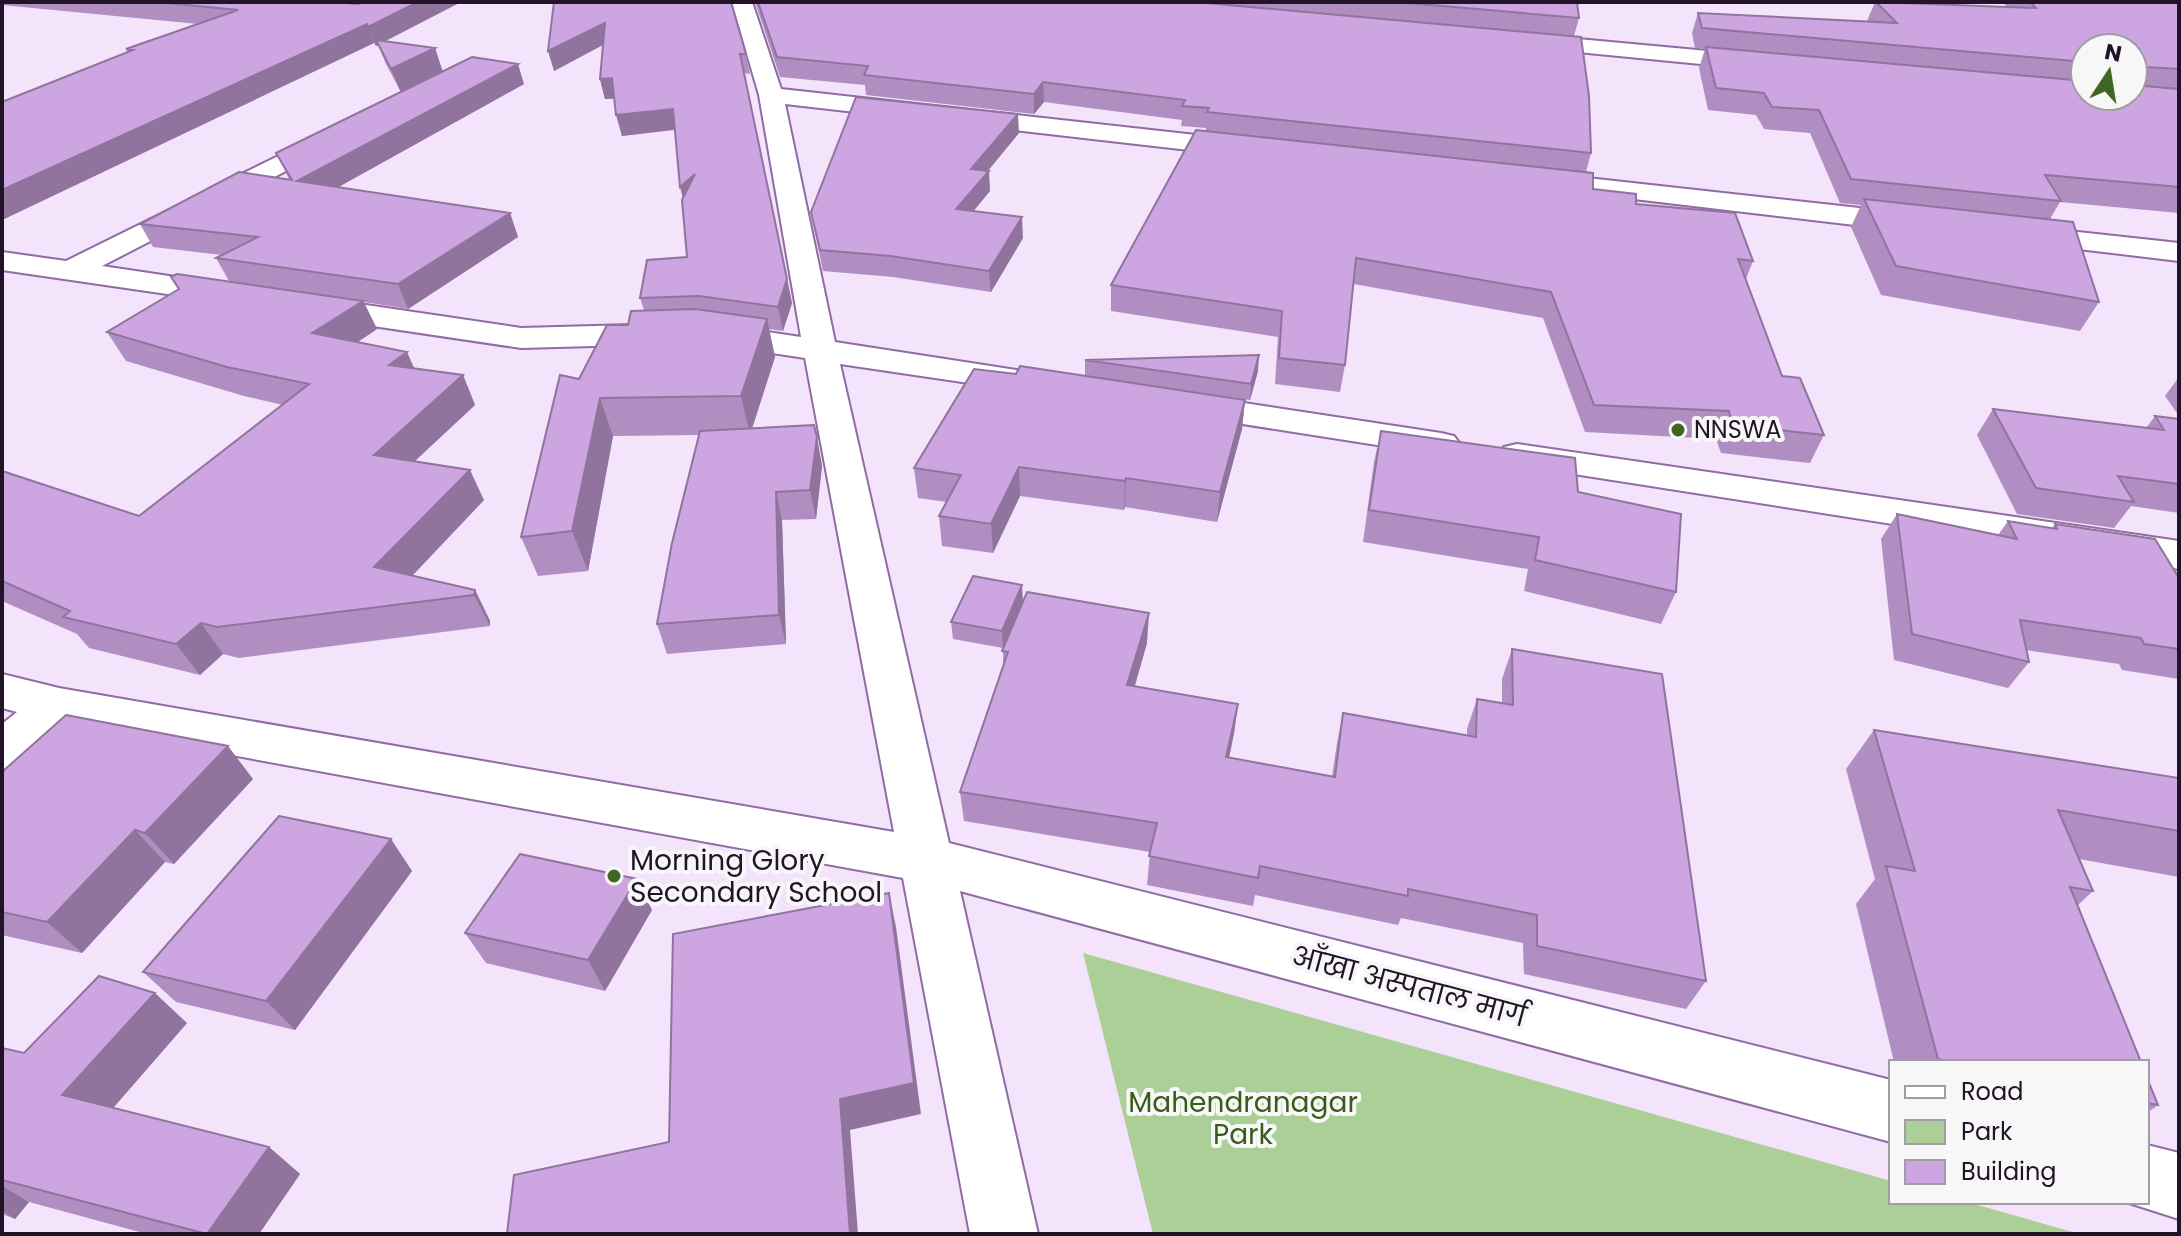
<svg xmlns="http://www.w3.org/2000/svg" width="2181" height="1236" font-family="Poppins,'Noto Sans Devanagari',sans-serif">
	<style>
		.green { fill: #abcf96 }
		.lines { fill: none; stroke-linecap: round; stroke-linejoin: round }
		.minor-casing { stroke: #916ba3; stroke-width: 4 }
		.minor { fill: #fff; fill-rule: evenodd }
		.wall { fill: #b08ec2; fill-rule: evenodd }
		.shaded-wall { fill: #90749e }
		.building { fill: #cda5e1; stroke: #90749e; stroke-width: 2 }
		.poi-dot { fill: #3f6722; stroke: #f7f7f7; stroke-width: 3 }
		.labels { text-anchor: middle; stroke-width: 8; stroke-linejoin: round; paint-order: stroke }
		.poi-label { font-size: 24px; fill: #231329; stroke: #f7f7f7; text-anchor: start }
		.near-poi-label { font-size: 28px; fill: #231329; stroke: #f7f7f7; text-anchor: start }
		.near-street-label { font-size: 28px; fill: #231329; stroke: #f7f7f7 }
		.near-park-label { font-size: 28px; fill: #375d1b; stroke: #f7f7f7 }
	</style>
	<rect width="100%" height="100%" fill="#f3e3fb"/>
	<path class="green" d="M1083,953L1891,1181V1202H1967L2080,1234H1153Z"/>
	<g class="lines">
		<defs>
			<path id="minor" d="M732,2H752L781,89L1250,141L1259,143L1263,149L1259,155L1250,157L785,104L835,342L1030,372L1042,375L1047,382L1042,389L1030,392L840,364L949,843L1891,1080V1142L960,891L1038,1234H970L903,878L67,725L19,764L2,770V724L17,712L2,708V674L59,688L894,832L805,358L705,343L521,348L312,317L301,314L296,307L301,300L312,297L521,328L705,323L801,337L759,95Z
				M1524,34L1762,56L1770,58L1773,63L1770,68L1762,70L1516,46L1513,41L1516,36Z
				M335,128L344,131L348,136L344,141L102,266L236,286L247,288L252,295L247,302L236,304L2,270V252L66,261Z
				M1533,172L1914,214L1924,217L1928,223L1924,229L1914,232L1523,186L1519,180L1523,174Z
				M2022,226L2179,243V261L2012,241L2007,235L2012,229Z
				M1185,394L1441,433L1454,436L1460,444L1454,452L1441,455L1172,413L1167,405L1172,397Z
				M1517,444L2179,541V569L1504,463L1498,455L1504,447Z
				M2147,1145L2179,1153V1219L2126,1202H2147Z"/>
		</defs>
		<use href="#minor" class="minor-casing"/>
		<use href="#minor" class="minor"/>
	</g>
	<path class="wall" d="M2,2H334L358,4H360L341,2H461L384,41L435,48L443,72L524,84L338,187L510,213L518,237L408,309L364,302L377,329L358,342L414,368L463,375L475,405L415,461L484,500L413,575L475,590L490,621V626L239,658L223,654L200,675L89,648L77,634L2,601V471L139,516L283,405L244,396L126,361L107,332L229,281L216,258L222,255L153,247L140,224L289,179L276,153L401,92L386,64L378,45L376,46L374,43L2,220V102L128,52L126,49L198,24L2,5Z
		M554,2L746,54L750,74L744,73L792,303L783,331L769,329L775,357L752,428L814,425L822,466L816,519L782,520L786,644L667,654L657,624L699,435L613,436L588,571L538,576L521,537L579,379L628,325L644,310L640,298L687,257L683,198L675,130L622,136L614,99H605L600,79L603,45L554,71Z
		M755,2H1577L1579,18L1574,36L1591,153L1586,172L1593,189L1636,204L1753,261L1746,279L1782,376L1824,435L1810,463L1721,453L1716,439L1585,432L1543,318L1354,284L1345,365L1340,392L1275,384L1278,337L1111,311V285L1206,131V128L1181,126L1182,120L1044,102L1034,114L866,95L865,85L780,77Z
		M1875,2L2007,7L2003,2H2179V213L2060,202L2050,219L2099,302L2080,331L1881,295L1851,227L1861,205L1840,203L1810,133L1764,129L1756,115L1708,110L1699,68L1705,49L1695,48L1692,33L1698,13L1867,21ZM2085,48H2133V96H2085Z
		M1019,133L987,171L990,191L973,211L1023,238L991,292L893,277L823,271L811,212Z
		M1085,360L1258,371L1250,400L1157,387L1245,400L1242,429L1217,522L1125,507L1124,510L1020,496L993,553L942,546L939,516L947,502L918,498L914,468L1016,374L1085,376Z
		M2179,377V416L2165,396Z
		M1993,409L2146,428L2155,416L2179,419V513L2131,506L2114,528L2017,514L1977,435Z
		M1381,431L1676,592L1661,624L1524,591L1528,569L1363,542L1374,462Z
		M1897,514L1998,535L2008,521L2052,528L2055,524L2179,578V679L2122,670L2119,664L2026,650L2029,662L2008,688L1894,660L1881,539Z
		M1023,602L1147,643L1135,686L1238,704L1234,733L1229,758L1332,777L1337,743L1343,713L1467,735V729L1477,699L1502,703V679L1512,649L1706,981L1686,1009L1524,974L1523,943L1401,918L1398,925L1255,895L1253,906L1147,885L1150,852L964,821L960,792L1003,667V648L953,639L951,622Z
		M1874,730L2179,778V877L2079,859L2093,891L2078,905L2141,1062H1894L1856,904L1875,879L1846,769Z
		M2,772L253,779L174,864L165,862L82,953L2,935Z
		M412,871L295,1030L176,1002L143,972Z
		M652,910L605,991L486,963L465,933Z
		M187,1023L113,1108L269,1147L300,1174L259,1234H147L29,1202L15,1219L2,1214V1048L24,1053Z
		M2147,1078L2158,1105L2147,1113Z"/>
	<path class="shaded-wall" d="M418,2H461L376,46L368,27Z
		M605,23L610,41L554,71L548,51Z
		M367,24L374,43L2,220V190Z
		M435,48L443,73L401,93L391,69Z
		M518,64L524,84L308,204L297,181Z
		M612,78L618,98L605,99L600,79Z
		M1043,82L1044,102L1034,114V94Z
		M673,109L678,129L622,136L616,115Z
		M1018,114L1019,133L973,189L971,169Z
		M989,171L990,191L958,230L956,209Z
		M695,174L686,209L680,187Z
		M510,213L518,237L408,309L398,284Z
		M1022,217L1023,238L991,292L989,271Z
		M787,279L792,303L783,331L778,307Z
		M363,301L377,329L327,362L312,333Z
		M767,319L775,357L750,435L741,396Z
		M407,352L420,381L389,365Z
		M1259,355L1258,371L1250,400L1251,384Z
		M463,375L475,405L389,485L374,455Z
		M600,398L613,436L588,571L572,531Z
		M1245,400L1242,429L1217,522L1220,492Z
		M817,437L822,466L816,519L810,490Z
		M1019,467L1020,496L993,553L991,524Z
		M470,470L484,500L391,598L374,567Z
		M1126,478L1125,507L1124,510L1125,481Z
		M776,492L782,520L786,644L779,615Z
		M1022,585L1023,602L1003,648L1002,631Z
		M475,590L490,621V626L474,595Z
		M1149,613L1147,643L1126,715L1127,685Z
		M201,623L223,654L200,675L176,644Z
		M1238,704L1234,733L1223,787L1226,757Z
		M228,746L253,779L174,864L145,833Z
		M135,830L165,862L82,953L47,922Z
		M391,839L412,871L295,1030L266,1001Z
		M637,879L652,910L605,991L588,960Z
		M889,893L896,927L921,1114L850,1130L858,1234H850L840,1099Z
		M155,993L187,1023L100,1123L62,1095Z
		M269,1147L300,1174L259,1234H207Z
		M2,1186L29,1202L15,1219L2,1211Z"/>
	<path class="building" d="M157,2H334L358,4L364,2H418L368,27L367,24L2,190V102L133,50L126,49L238,10Z
		M554,2H731L746,54H740L787,279L778,307L699,296L640,298L647,260L687,257L682,200L695,174L680,187L673,109L616,115L612,78L600,79L605,23L548,51Z
		M758,2H1195L1581,37L1589,96L1591,153L1207,112L1209,108L1182,106L1185,100L1043,82L1034,94L864,75L868,66L777,57Z
		M1397,2H1577L1579,18Z
		M1876,2L2036,8L2030,2H2179V69L2146,67L2143,71H2133V48H2085V62L1702,28L1698,13L1897,23Z
		M376,40L435,48L391,69Z
		M1706,47L2085,81V96H2133V85L2179,89V187L2045,175L2061,201L1851,179L1819,110L1772,107L1764,93L1716,88Z
		M472,57L518,64L297,181L510,213L398,284L216,258L258,237L140,224L239,172L292,180L276,153Z
		M856,97L1018,114L971,169L989,171L956,209L1022,217L989,271L890,256L820,250L811,212Z
		M1196,130L1593,173V189L1636,194V204L1735,213L1753,261L1738,259L1782,376L1800,378L1824,435L1733,425L1729,411L1594,405L1551,292L1356,258L1345,365L1279,358L1282,311L1111,285Z
		M1864,199L2073,222L2099,302L1896,266Z
		M177,274L363,301L312,333L407,352L389,365L463,375L374,455L470,470L374,567L475,590L474,595L217,627L201,623L176,644L63,617L70,611L2,581V471L139,516L309,384L227,367L107,332L179,289L171,277Z
		M695,309L767,319L741,396L600,398L572,531L521,537L560,375L579,379L607,325H628L631,311Z
		M1259,355L1251,384L1085,360Z
		M1020,366L1245,400L1220,492L1126,478L1125,481L1019,467L991,524L939,516L961,475L914,468L974,369L1016,374Z
		M1993,409L2164,430L2155,416L2179,419V484L2118,476L2134,502L2036,488Z
		M814,425L817,437L810,490L776,492L779,615L657,624L672,543L700,431Z
		M1381,431L1575,458L1578,492L1681,514L1676,592L1535,560L1539,537L1369,510Z
		M1897,514L2017,539L2008,521L2057,529L2055,524L2155,539L2179,578V649L2144,644L2141,638L2020,620L2029,662L1912,634Z
		M973,576L1022,585L1002,631L951,622Z
		M1027,592L1149,613L1127,685L1238,704L1226,757L1335,777L1343,713L1476,737L1477,699L1513,705L1512,649L1662,674L1706,981L1537,946V915L1408,889V896L1260,866L1258,878L1149,856L1157,823L960,792L1008,652L1002,651Z
		M66,715L228,746L145,833L135,830L47,922L2,912V772Z
		M1874,730L2179,778V831L2058,810L2093,891L2070,887L2141,1062H1953L1938,1059L1886,866L1915,871Z
		M279,816L391,839L266,1001L143,972Z
		M520,854L637,879L588,960L465,933Z
		M889,893L914,1083L840,1099L850,1234H507L514,1175L669,1142L673,934Z
		M99,976L155,993L62,1095L269,1147L207,1234L2,1180V1048L24,1053Z
		M2147,1078L2158,1105L2147,1103Z"/>
	<g class="poi-dot">
		<circle cx="1678" cy="430" r="8"/>
		<circle cx="614" cy="876" r="8"/>
	</g>
	<g class="labels">
		<g class="poi-label">
			<text x="1694" y="438">NNSWA</text>
		</g>
		<g class="near-poi-label">
			<text x="630" y="870">Morning Glory<tspan x="630" dy="32">Secondary School</tspan></text>
		</g>
		<g class="near-street-label">
			<text transform="translate(1409 986) rotate(15)" y="10">आँखा अस्पताल मार्ग</text>
		</g>
		<g class="near-park-label">
			<text x="1243" y="1112">Mahendranagar<tspan x="1243" dy="32">Park</tspan></text>
		</g>
	</g>
	<rect width="2181" height="1236" fill="none" stroke="#231329" stroke-width="8"/>
	<rect x="1889" y="1060" width="260" height="144" fill="#f7f7f7" stroke="#a29ca5" stroke-width="2"/>
	<rect x="1905" y="1086" width="40" height="12" fill="#ffffff" stroke="#a29ca5" stroke-width="2"/>
	<text x="1961" y="1100" font-size="24" fill="#231329">Road</text>
	<rect x="1905" y="1120" width="40" height="24" fill="#abcf96" stroke="#a29ca5" stroke-width="2"/>
	<text x="1961" y="1140" font-size="24" fill="#231329">Park</text>
	<rect x="1905" y="1160" width="40" height="24" fill="#cda5e1" stroke="#a29ca5" stroke-width="2"/>
	<text x="1961" y="1180" font-size="24" fill="#231329">Building</text>
	<g transform="translate(2109 72) rotate(12)"><circle r="38" fill="#f7f7f7" stroke="#a29ca5" stroke-width="2"/>
	<path d="M0-6L14 30L0 20L-14 30Z" fill="#3f6722"/>
	<text y="-12" font-size="22" font-weight="bold" text-anchor="middle" fill="#231329">N</text>
	</g>
</svg>
